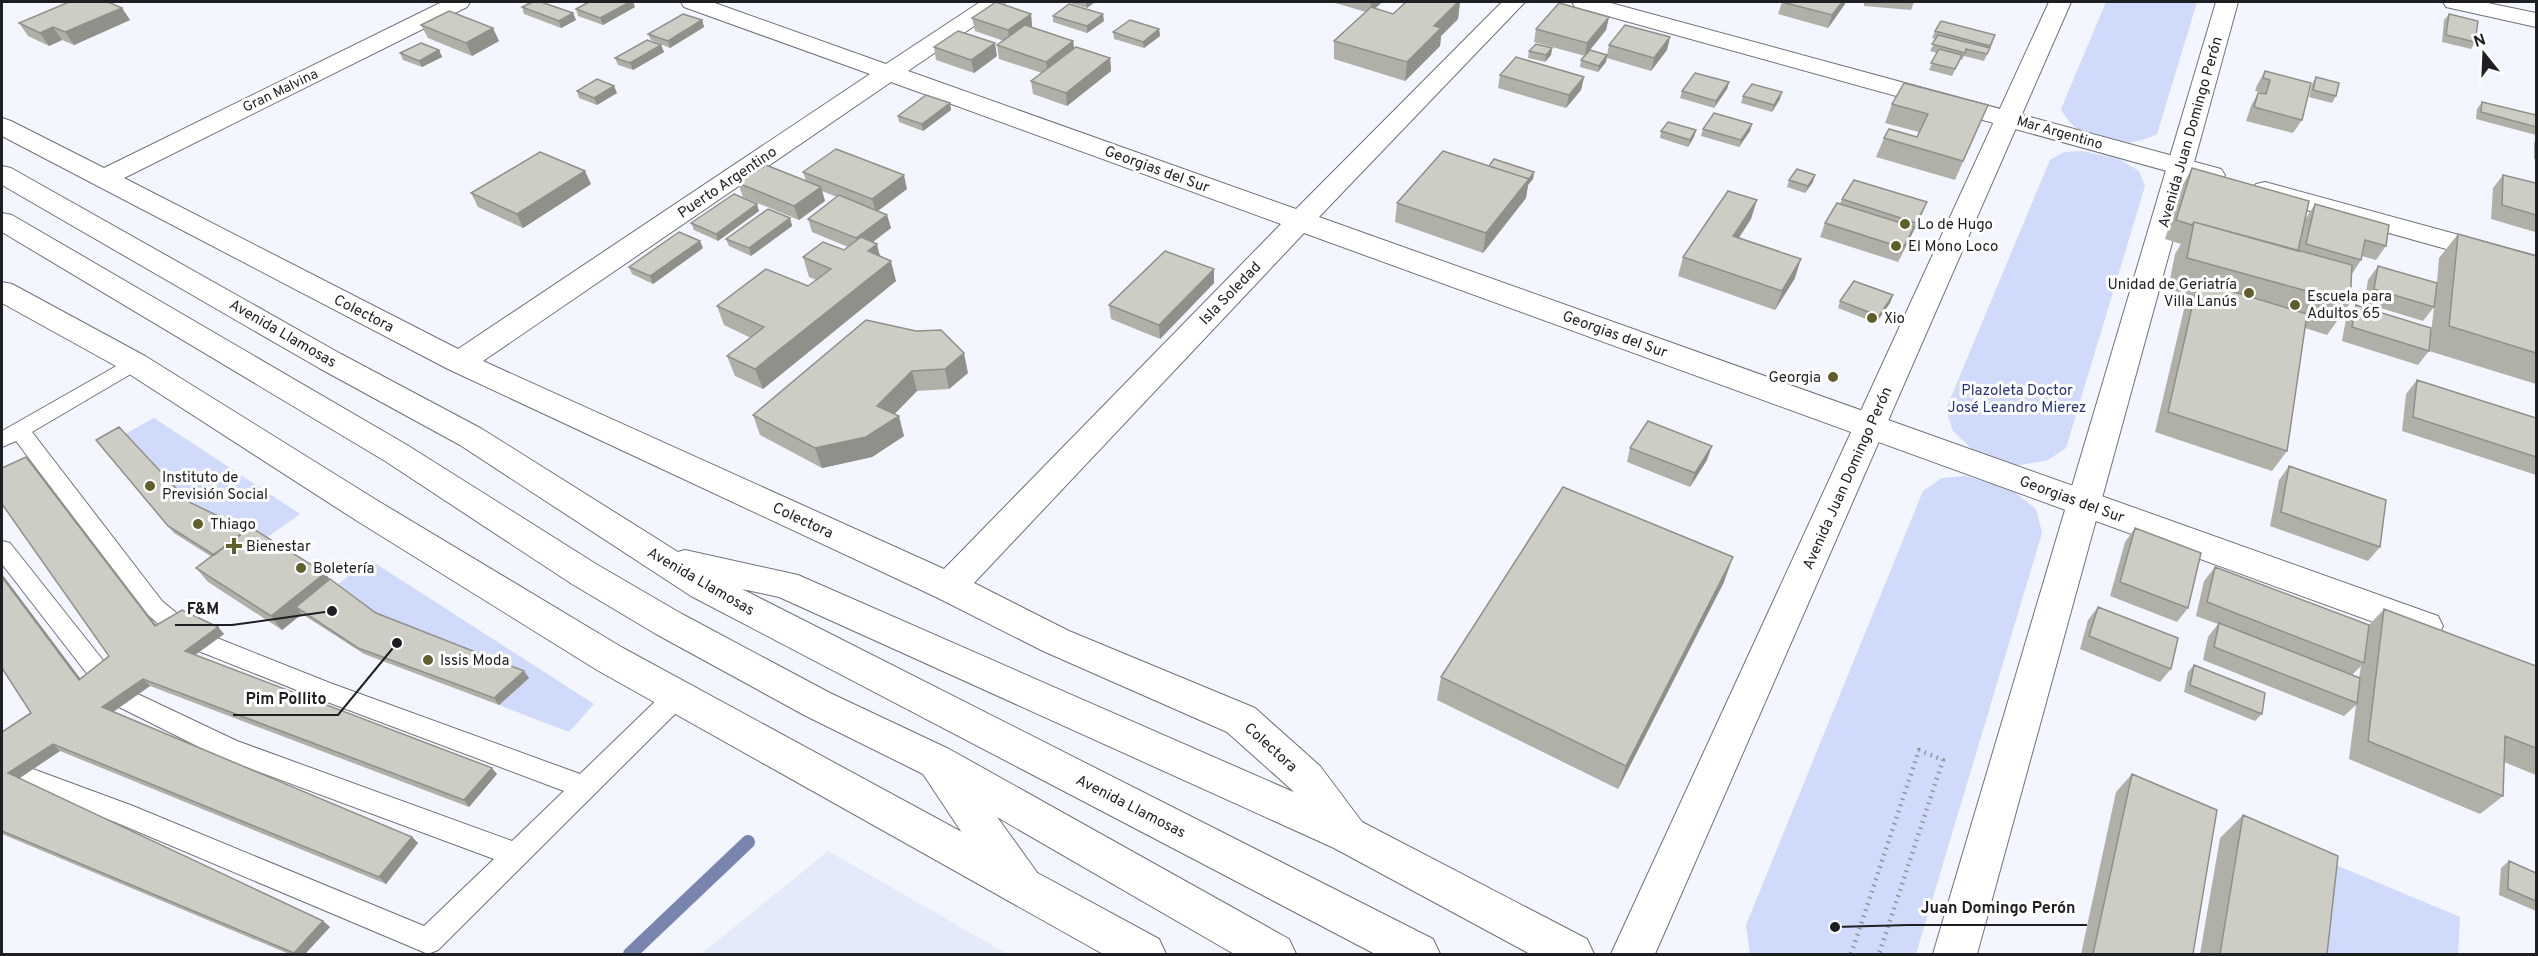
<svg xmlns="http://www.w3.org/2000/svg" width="2538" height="956" font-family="Overpass,sans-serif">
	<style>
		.built { fill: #e5eafa }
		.green { fill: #d0dbfb }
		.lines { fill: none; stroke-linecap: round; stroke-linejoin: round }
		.stream { stroke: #7885ae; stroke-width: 14 }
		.lane-casing { stroke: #707279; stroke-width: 2 }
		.street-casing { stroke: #707279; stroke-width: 2 }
		.secondary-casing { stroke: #707279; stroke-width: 2 }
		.highway-casing { stroke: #707279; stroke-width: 2 }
		.path { stroke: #92949a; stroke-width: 4.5; stroke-dasharray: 1.5 5; stroke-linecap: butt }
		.lane { fill: #fff; fill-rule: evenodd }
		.street { fill: #fff; fill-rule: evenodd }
		.secondary { fill: #fff; fill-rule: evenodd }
		.highway { fill: #fff; fill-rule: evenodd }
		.wall { fill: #b0b0a9; fill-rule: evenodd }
		.shaded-wall { fill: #90908a }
		.building { fill: #cdcdc5; stroke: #90908a; stroke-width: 1.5 }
		.poi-dot { fill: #605f2c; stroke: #fff; stroke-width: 2 }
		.labels { text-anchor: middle; stroke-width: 6; stroke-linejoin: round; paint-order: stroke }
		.far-street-label { font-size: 14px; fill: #1e1f22; stroke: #fff }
		.street-label { font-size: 15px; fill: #1e1f22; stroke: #fff }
		.poi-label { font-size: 15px; fill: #1e1f22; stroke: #fff; text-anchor: start }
		.park-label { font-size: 15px; fill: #283679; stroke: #fff }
		.leader { fill: none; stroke: #1e1f22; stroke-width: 2 }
		.callout-dot { fill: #1e1f22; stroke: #fff; stroke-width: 2 }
		.callout-label { font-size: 16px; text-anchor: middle; font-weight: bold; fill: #1e1f22; stroke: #fff; stroke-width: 6; stroke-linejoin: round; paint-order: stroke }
	</style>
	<rect width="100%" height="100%" fill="#f3f6fe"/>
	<path class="built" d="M828,851L877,879L1007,954H701Z"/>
	<path class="green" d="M2106,2H2197L2157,134C2124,151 2079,145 2061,109Z
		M2082,151L2119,159L2139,171L2145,186L2066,448L2048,460L2015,466L1976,453L1953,431L1946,409L2050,160L2064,152Z
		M154,418L300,514L262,541L195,509L125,434Z
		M1966,476L2012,490L2036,509L2042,533L1916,954H1750L1746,925L1923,491L1942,478Z
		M370,560L594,704L569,732L499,705L528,678L381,620L335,586Z
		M2331,863L2460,917L2458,954H2322Z"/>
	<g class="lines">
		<path class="stream" d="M630,954L748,842"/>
		<defs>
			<path id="lane" d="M134,356L141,358L144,363L141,368L32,432L162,601L197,630L330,683L580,774L667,690L676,687L685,690L688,697L685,704L438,950L428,954L115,822L4,781L2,777V748L11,751L22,765L133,806L424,926L494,859L219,757L109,702L2,564V541L10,543L125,688L237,741L512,841L564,791L314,697L181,644L146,613L16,441L2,447V431Z"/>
			<path id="street" d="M442,2H470L467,7L124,178L458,349L870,74L684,7L681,2H712L886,64L980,2H1005L1002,7L908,71L1296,209L1502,2H1525L1319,217L2438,616L2443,626L2438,636L2425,641L2412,636L1304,233L974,583L1069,631L1255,708L1320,766L1362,822L1587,939L1594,954H1530L1334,848L1292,790L1227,732L1043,651L936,597L448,369L2,136V118L11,121L104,168ZM891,82L1281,224L944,569L483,361Z
				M1572,2H1607L2221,169L2225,175L2221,181L2212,183L2203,181L1575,7Z
				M2443,2H2483L2536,13V27L2446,7Z
				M2265,182L2536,256V274L2256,196L2252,190L2256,184Z
				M2,282L12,284L145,356L378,501L623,648L1159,939L1166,954H1103L597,670L354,519L123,370L2,303Z"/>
			<path id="secondary" d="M2049,2H2071L1655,954H1611Z
				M2216,2H2238L1977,954H1933Z"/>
			<path id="highway" d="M2,166L11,168L341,354L482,429L678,552L685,550L798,575L1362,822L1368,835L1362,848L1348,853L1334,848L779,597L742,589L1433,939L1440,954H1375L691,596L460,445L319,368L2,185Z
				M2,213L12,215L407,445L596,564L682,614L830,693L949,749L1289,939L1296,954H1234L997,817L1036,871L1042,885L1036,899L1021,905L1006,899L923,774L804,715L656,634L572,584L385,461L2,232Z"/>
		</defs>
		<use href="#lane" class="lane-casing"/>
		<use href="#street" class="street-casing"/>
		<use href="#secondary" class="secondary-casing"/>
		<use href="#highway" class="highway-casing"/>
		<path class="path" d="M1851,954L1919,750L1943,760L1879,954"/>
		<use href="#lane" class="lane"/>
		<use href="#street" class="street"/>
		<use href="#secondary" class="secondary"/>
		<use href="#highway" class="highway"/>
	</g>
	<path class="wall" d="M522,2H544H543L573,13L576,20L561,28L524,14L522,7L528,4Z
		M1070,2H1095L1087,8L1070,3Z
		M1335,2H1382L1375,9L1393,14L1460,2L1458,19L1441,36L1440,46L1405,81L1334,59V41L1366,12L1335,3Z
		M1782,2L1845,4L1828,28L1778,14Z
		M1864,2H1914L1911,10L1864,6Z
		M635,7L603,25L578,16L576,9Z
		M122,8L130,20L74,45L62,40L49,46L28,36L19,23Z
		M1031,14L1032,26L1031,27L1073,41L1074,48L1110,58L1111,71L1067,106L1033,94L1031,81L1042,73L999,59L997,45L1004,41L975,31L972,18Z
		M2449,14L2475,42L2471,49L2442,42L2444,20Z
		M1053,16L1104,21L1087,33L1053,22Z
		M1609,17L1606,30L1590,50L1607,55L1609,45L1670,37L1667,50L1651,71L1607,58L1606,62L1598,72L1580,67L1581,60L1585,56L1534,42L1536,29Z
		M702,20L704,27L670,48L651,40L648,34Z
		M421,25L499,41L472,56L428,38Z
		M1159,29L1160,36L1144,48L1114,39L1113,32Z
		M1935,31L1993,42L1984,61L1964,56L1962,60L1961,59L1952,76L1929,70L1937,53L1930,51L1936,39L1932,38Z
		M661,45L664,52L633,70L618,65L615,58Z
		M934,47L997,56L974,73L936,60Z
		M1552,48L1551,55L1545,62L1528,58L1529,51Z
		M439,50L442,57L422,67L403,60L400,53Z
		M2265,71L2302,120L2293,133L2246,121L2251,106L2258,93H2262L2255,91L2257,85Z
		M1500,75L1584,77L1581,90L1566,108L1498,88Z
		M2316,77L2336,96L2332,103L2309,97L2312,84Z
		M1729,82L1727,89L1714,108L1680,98L1682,91Z
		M577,91L617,93L597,105L579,98Z
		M1743,96L1780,99L1772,112L1741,103Z
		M2482,102L2536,115V135L2476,119L2477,109Z
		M950,103L951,110L923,131L899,122L898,116Z
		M1892,104L1988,105L1955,180L1876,157L1884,138L1917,137L1919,132L1885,123Z
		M1752,124L1750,131L1739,147L1701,136L1703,129Z
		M1696,130L1694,137L1688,147L1660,138L1661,131Z
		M2536,140V159H2534V143Z
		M1489,166L1534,172L1533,179L1528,185L1526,198L1483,253L1395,222L1397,203Z
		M2192,168L2306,218L2315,204L2386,246L2376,260L2362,256L2361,260L2352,274L2350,303L2327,335L2305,328L2287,451L2272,471L2155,432L2186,301L2189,295L2168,289L2175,254L2181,244L2165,239L2181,188Z
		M803,172L907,189L878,211L887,215L891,228L872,242L896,281L763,389L735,376L727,356L751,338L724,325L717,306L808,286L816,280L809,277L803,257L844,250L848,247L812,232L808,219L837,197L822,191L825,201L799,220L743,197L738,183L806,181Z
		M2503,175L2536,183V230L2535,232L2491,219L2493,188Z
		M1789,180L1813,182L1805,193L1787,187Z
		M591,184L523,228L478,207L471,193Z
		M1842,199L1927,202L1921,216L1898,262L1820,237L1825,223L1840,204Z
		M759,211L718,241L694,230L691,223Z
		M790,218L792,226L751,256L729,246L726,239Z
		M1751,219L1739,238L1795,278L1775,310L1678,276L1683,257Z
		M2458,234L2536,256V384L2429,351L2434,307L2423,321L2364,303L2368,280L2378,266L2437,283L2439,258Z
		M703,248L653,284L632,274L629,267Z
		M1214,283L1160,339L1111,319L1109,305Z
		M1893,295L1890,303L1876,323L1838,308L1840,301Z
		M2356,305L2429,351L2418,365L2342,341L2346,319Z
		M866,320L968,373L949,389L917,391L894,414L904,436L872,457L822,468L760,435L753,415Z
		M2417,380L2536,418V475L2402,431L2406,394Z
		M96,440L189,502L330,579L376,613L529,678L499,705L364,654L302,614L282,630L208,582L196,568L212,557L174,533Z
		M1630,448L1707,460L1690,487L1627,462Z
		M33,464L156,625L218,627L224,634L195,655L497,774L469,807L150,686L113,712L412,837L418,843L386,884L60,751L19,778L323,921L330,927L305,954H289L2,834V732L80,678L109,656Z
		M2289,466L2380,547L2368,561L2270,526L2279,480Z
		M2135,528L2188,608L2177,622L2110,596L2125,542Z
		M2215,567L2369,625L2384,609L2536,666V775L2504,762L2503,796L2480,814L2349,759L2356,705L2344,716L2203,660L2208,637L2218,624L2196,616L2204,581ZM2361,666L2359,678L2352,675Z
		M1724,582L1618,789L1437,700L1441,677Z
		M2098,607L2171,669L2160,682L2080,649L2088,620Z
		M2194,665L2262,714L2255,721L2184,692L2188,672Z
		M2132,774L2193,954H2081L2116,792Z
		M2243,815L2327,954H2200L2220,838Z
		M2509,861L2536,873V911L2499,895L2501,868Z"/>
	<path class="shaded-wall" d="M630,2H633L635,7L603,25L600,18Z
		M1086,2H1095L1087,8Z
		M1371,2H1382L1370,13Z
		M1456,2H1460L1458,19L1441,36L1440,46L1405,81L1407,62L1434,26Z
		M1842,2H1845V4L1828,28L1832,15Z
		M122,8L130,20L74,45L65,32Z
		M573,13L576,20L561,28L559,21Z
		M1031,14L1032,26L1010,43L1008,30Z
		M1103,14L1104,21L1087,33V26Z
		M1609,17L1606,30L1585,56L1587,43Z
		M702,20L704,27L670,48L668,41Z
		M53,27L62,40L49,46L40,33Z
		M493,28L499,41L472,56L466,43Z
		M1159,29L1160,36L1144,48L1143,42Z
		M1670,37L1667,50L1651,71L1654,58Z
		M1073,41L1075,54L1048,75L1046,62Z
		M995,43L997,56L974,73L971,60Z
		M661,45L664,52L633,70L630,63Z
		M1552,48L1551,55L1545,62L1546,55Z
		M439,50L442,57L422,67L419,61Z
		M1607,55L1606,62L1598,72L1599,66Z
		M1110,58L1111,71L1067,106L1066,93Z
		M1584,77L1581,90L1566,108L1569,95Z
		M1729,82L1727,89L1714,108L1716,101Z
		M614,86L617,93L597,105L594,98Z
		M1782,92L1780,99L1772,112L1774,105Z
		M950,103L951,110L923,131L922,124Z
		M1752,124L1750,131L1739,147L1741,140Z
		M1696,130L1694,137L1688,147L1690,140Z
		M585,171L591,184L523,228L517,214Z
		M1534,172L1533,179L1528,185L1526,198L1483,253L1486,233Z
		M904,175L907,189L876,212L872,199Z
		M1815,175L1813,182L1805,193L1808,186Z
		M821,187L825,201L799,220L794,206Z
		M1757,200L1751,219L1727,255L1733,236Z
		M1927,202L1921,216L1898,262L1916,223Z
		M757,204L759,211L718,241L716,234Z
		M887,215L891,228L860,252L856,238Z
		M790,218L792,226L751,256L749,248Z
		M700,241L703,248L653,284L650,276Z
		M877,244L882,264L868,251Z
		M1801,259L1795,278L1775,310L1782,291Z
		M891,261L896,281L763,389L755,369Z
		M1214,269V283L1160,339L1159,325Z
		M1893,295L1890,303L1876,323L1879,316Z
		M964,353L968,373L949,389L945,369Z
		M912,371L917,391L883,426L877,406Z
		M899,416L904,436L872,457L822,468L815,448Z
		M1712,446L1707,460L1690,487L1695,473Z
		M26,457L33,464L162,633L155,626Z
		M1733,557L1724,582L1618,789L1626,766Z
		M325,573L335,586L296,607L302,614L282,630L271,616Z
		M2,574L86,686L79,680L2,577Z
		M218,627L224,634L191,658L185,651Z
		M524,671L529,678L499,705L494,698Z
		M143,679L150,686L110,714L102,707Z
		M53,744L60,751L17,780L8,773Z
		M492,768L497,774L469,807L464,800Z
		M412,837L418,843L386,884L379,877Z
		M323,921L330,927L305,954H295L294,953Z"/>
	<path class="building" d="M69,2H108L122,8L65,32L53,27L40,33L19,23Z
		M533,2H541L573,13L559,21L522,7Z
		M589,2H630L600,18L576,9Z
		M996,2L1031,14L1008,30L972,18Z
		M1406,2H1458L1434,26L1441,28L1407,62L1334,41L1371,7L1393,14Z
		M1782,2H1842L1832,15Z
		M1559,3L1609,17L1587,43L1536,29Z
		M1069,4L1103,14L1087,26L1053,16Z
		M449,11L493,28L466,43L421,25Z
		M683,14L702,20L668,41L648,34Z
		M2449,14L2478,21L2475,42L2446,35Z
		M1130,20L1159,29L1143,42L1113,32Z
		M1941,21L1995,35L1990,46L1935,31Z
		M1025,25L1073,41L1046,62L997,45Z
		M1625,25L1670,37L1654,58L1609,45Z
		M958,31L995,43L971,60L934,47Z
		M1938,35L1990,48L1987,54L1966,49L1965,53L1932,44Z
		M647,40L661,45L630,63L615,58Z
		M421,43L439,50L419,61L400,53Z
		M1536,44L1552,48L1546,55L1529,51Z
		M1076,47L1110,58L1066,93L1031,81Z
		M1939,49L1962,55L1955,69L1931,63Z
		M1590,50L1607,55L1599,66L1581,60Z
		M1516,57L1584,77L1569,95L1500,75Z
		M2265,71L2311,83L2302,120L2254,107L2258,93L2266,94L2270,80L2263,78Z
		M1695,73L1729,82L1716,101L1682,91Z
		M2316,77L2339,83L2336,96L2313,90Z
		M597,79L614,86L594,98L577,91Z
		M1904,83L1988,105L1963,161L1884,138L1889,129L1917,137L1928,114L1892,104Z
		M1752,84L1782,92L1774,105L1743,96Z
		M926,95L950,103L922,124L898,116Z
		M2482,102L2536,115V127L2481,112Z
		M1714,113L1752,124L1741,140L1703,129Z
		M1668,122L1696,130L1690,140L1661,131Z
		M836,149L904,175L872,199L803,172Z
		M1443,151L1529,179L1486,233L1397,203Z
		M540,152L585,171L517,214L471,193Z
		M1494,159L1534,172L1529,179L1489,166Z
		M766,165L821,187L794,206L738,183Z
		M2192,168L2309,201L2298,251L2194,222L2192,225L2176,220Z
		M1797,169L1815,175L1808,186L1789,180Z
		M2503,175L2536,183V215L2502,205Z
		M1854,180L1927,202L1916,223L1842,199Z
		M1728,191L1757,200L1733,236L1801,259L1782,291L1683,257Z
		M734,194L757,204L716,234L691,223Z
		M839,195L887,215L856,238L808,219Z
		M1837,203L1914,227L1903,248L1825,223Z
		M2315,204L2389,225L2386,246L2365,240L2361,260L2306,244Z
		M768,209L790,218L749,248L726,239Z
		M2194,222L2352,265L2350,303L2187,258Z
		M679,232L700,241L650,276L629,267Z
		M2458,234L2536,256V353L2449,326Z
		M861,237L877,244L868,251L891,261L755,369L727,356L764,327L717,306L766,269L808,286L831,269L803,257L823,242L844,250Z
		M1165,251L1214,269L1159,325L1109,305Z
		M2378,266L2437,283L2434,307L2374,289Z
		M1854,281L1893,295L1879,316L1840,301Z
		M2198,281L2307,314L2287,451L2168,412Z
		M2356,305L2431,328L2429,351L2352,327Z
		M866,320L916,331L941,330L964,353L945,369L912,371L877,406L899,416L866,437L815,448L753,415Z
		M2417,380L2536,418V457L2413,417Z
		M1648,421L1712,446L1695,473L1630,448Z
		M119,427L189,502L247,530L214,555L168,526L96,440Z
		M26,457L155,626L182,610L218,627L185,651L492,768L464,800L143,679L102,707L412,837L379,877L53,744L8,773L323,921L294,953L2,831V732L31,713L2,668V577L79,680L109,656L2,504V468Z
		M2289,466L2386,500L2380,547L2281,512Z
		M1563,487L1733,557L1626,766L1441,677Z
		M250,527L325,573L271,616L196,568Z
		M2135,528L2201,553L2188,608L2120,582Z
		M2215,567L2369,625L2364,663L2207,602Z
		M330,579L376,613L524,671L494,698L358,648L296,607Z
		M2098,607L2178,638L2171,669L2089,636Z
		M2384,609L2536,666V748L2505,736L2503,796L2368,741Z
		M2219,623L2360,678L2357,703L2214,647Z
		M2194,665L2265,693L2262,714L2190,685Z
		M2132,774L2217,810L2193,954H2093Z
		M2243,815L2338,856L2327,954H2220Z
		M2509,861L2536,873V901L2508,889Z"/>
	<g class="poi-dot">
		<circle cx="1905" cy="224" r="6"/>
		<circle cx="1896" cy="246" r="6"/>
		<circle cx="2249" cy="293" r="6"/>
		<circle cx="2295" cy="305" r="6"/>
		<circle cx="1872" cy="318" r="6"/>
		<circle cx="1833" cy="377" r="6"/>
		<circle cx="150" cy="486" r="6"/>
		<circle cx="198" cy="524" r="6"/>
		<path d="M231 537h6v6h6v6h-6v6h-6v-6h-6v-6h6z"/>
		<circle cx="301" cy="568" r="6"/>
		<circle cx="428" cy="660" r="6"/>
	</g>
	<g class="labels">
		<g class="far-street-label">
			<text transform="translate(280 90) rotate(-26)" y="5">Gran Malvina</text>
			<text transform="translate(2060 132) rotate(16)" y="5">Mar Argentino</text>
		</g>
		<g class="street-label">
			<text transform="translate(2190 132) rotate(-74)" y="5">Avenida Juan Domingo Perón</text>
			<text transform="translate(1157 169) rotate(20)" y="5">Georgias del Sur</text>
			<text transform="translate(727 182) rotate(-34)" y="5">Puerto Argentino</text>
			<text transform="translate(1230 293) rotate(-46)" y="5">Isla Soledad</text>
			<text transform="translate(364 313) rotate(27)" y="5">Colectora</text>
			<text transform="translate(283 333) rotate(30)" y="5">Avenida Llamosas</text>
			<text transform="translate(1615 334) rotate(20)" y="5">Georgias del Sur</text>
			<text transform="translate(1847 478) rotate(-66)" y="5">Avenida Juan Domingo Perón</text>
			<text transform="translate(2072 499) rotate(20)" y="5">Georgias del Sur</text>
			<text transform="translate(803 520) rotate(25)" y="5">Colectora</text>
			<text transform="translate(701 581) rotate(30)" y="5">Avenida Llamosas</text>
			<text transform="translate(1271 747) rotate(42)" y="5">Colectora</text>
			<text transform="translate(1131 806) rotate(27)" y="5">Avenida Llamosas</text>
		</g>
		<g class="poi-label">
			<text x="1917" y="229">Lo de Hugo</text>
			<text x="1908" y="251">El Mono Loco</text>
			<text x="2237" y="289" text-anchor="end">Unidad de Geriatría<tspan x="2237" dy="17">Villa Lanús</tspan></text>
			<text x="2307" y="301">Escuela para<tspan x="2307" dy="17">Adultos 65</tspan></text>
			<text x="1884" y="323">Xio</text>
			<text x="1821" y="382" text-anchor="end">Georgia</text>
			<text x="162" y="482">Instituto de<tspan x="162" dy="17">Previsión Social</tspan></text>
			<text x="210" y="529">Thiago</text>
			<text x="246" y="551">Bienestar</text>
			<text x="313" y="573">Boletería</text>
			<text x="440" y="665">Issis Moda</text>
		</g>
		<g class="park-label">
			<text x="2017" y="395">Plazoleta Doctor<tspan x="2017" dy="17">José Leandro Mierez</tspan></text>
		</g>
	</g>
	<path class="leader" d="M332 611L232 625H175M397 643L338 715H233M1835 927L1908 925H2087"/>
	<g class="callout-dot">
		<circle cx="332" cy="611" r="6"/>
		<circle cx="397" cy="643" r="6"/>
		<circle cx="1835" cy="927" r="6"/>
	</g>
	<g class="callout-label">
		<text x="203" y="614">F&amp;M</text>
		<text x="286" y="704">Pim Pollito</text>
		<text x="1998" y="913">Juan Domingo Perón</text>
	</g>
	<rect width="2538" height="956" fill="none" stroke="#1e1f22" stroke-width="6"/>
	<g transform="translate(2484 54) rotate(342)" stroke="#ffffff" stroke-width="4.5" paint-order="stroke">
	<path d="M0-4.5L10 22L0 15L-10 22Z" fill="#1e1f22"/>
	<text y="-9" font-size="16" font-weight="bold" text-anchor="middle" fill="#1e1f22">N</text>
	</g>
</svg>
